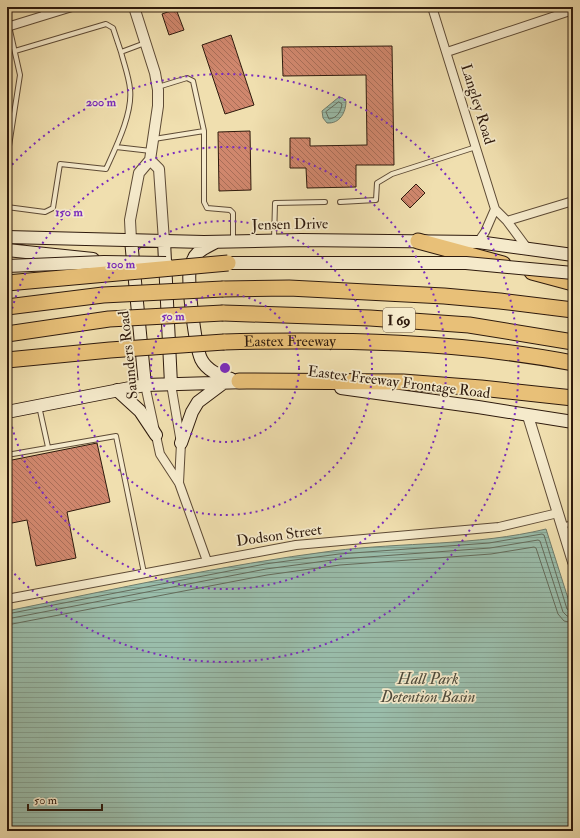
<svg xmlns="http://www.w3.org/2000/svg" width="580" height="838" font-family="'IM FELL Double Pica',serif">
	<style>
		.water { fill: url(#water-rules); stroke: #6f7c6c }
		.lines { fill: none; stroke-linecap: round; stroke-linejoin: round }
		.shore { stroke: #646c5c; stroke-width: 1 }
		.building { fill: url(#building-back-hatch); stroke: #2e1a0d }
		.service-casing { stroke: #5e4b36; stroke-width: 6 }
		.minor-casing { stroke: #5e4b36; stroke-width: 10 }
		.tertiary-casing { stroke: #5e4b36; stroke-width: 12 }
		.secondary-casing { stroke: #2e1a0d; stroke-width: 14 }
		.motorway-casing { stroke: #2e1a0d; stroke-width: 17 }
		.service { stroke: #f5eacb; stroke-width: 4 }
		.minor { stroke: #f5eacb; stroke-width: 8 }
		.tertiary { stroke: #f5eacb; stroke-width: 10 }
		.secondary { stroke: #f5eacb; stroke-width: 12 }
		.motorway { stroke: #e8c078; stroke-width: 15 }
		.secondary-bridge-casing { stroke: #2e1a0d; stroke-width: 14; stroke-linecap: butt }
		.motorway-bridge-casing { stroke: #2e1a0d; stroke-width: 17; stroke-linecap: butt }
		.secondary-bridge { stroke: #f5eacb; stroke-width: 12 }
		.motorway-bridge { stroke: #e8c078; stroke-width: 15 }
		.ring { fill: none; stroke: #7b2cbf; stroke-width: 2; stroke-dasharray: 2 4 }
		.labels { text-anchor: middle; stroke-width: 3.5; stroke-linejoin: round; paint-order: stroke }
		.shield { fill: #f5eacb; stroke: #6a5846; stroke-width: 1 }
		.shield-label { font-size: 14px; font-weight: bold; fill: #2e1a0d }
		.street-label { font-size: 15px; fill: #2e1a0d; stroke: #f5eacb }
		.water-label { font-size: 16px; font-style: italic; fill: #4e4b3c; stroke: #f5eacb }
		.centre { fill: #7b2cbf; stroke: #f5eacb; stroke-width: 2 }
		.ring-label { font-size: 12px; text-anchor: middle; font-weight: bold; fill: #7b2cbf; stroke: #f5eacb; stroke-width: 3.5; stroke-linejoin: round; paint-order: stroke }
	</style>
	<defs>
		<pattern id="water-rules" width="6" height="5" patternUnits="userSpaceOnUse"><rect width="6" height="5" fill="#9abdab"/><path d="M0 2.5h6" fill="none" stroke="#85a292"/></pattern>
		<pattern id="building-back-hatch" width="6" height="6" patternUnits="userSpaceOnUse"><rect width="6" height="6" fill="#d0876d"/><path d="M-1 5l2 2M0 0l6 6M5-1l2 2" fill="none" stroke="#a96e58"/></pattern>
	</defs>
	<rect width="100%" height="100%" fill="#f0dfaf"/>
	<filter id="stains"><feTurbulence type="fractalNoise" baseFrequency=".005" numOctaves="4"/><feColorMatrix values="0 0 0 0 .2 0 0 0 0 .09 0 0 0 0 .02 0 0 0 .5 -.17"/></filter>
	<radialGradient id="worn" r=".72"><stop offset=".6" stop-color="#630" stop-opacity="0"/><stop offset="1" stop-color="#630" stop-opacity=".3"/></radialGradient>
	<path class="water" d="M339,97L343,98L346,101C346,112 340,124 327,123L323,118L322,111Z
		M546,529L573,614V831H7V611C115,589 223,565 332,551C403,542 476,546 546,529Z"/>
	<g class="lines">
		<path class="shore" d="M339,102L342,104C341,112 337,118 329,119L326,112Z
			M7,614L265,564L339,554L489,543L542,534L544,535L567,609L573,612
			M7,619L266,569L340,559L490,548L538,540L540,541L563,612L567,616L573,617
			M7,625L267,575L340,565L491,554L534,547L536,548L558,614L564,621L573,623"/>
	</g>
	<path class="building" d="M176,9L184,30L169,35L162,14Z
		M231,35L254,105L225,114L202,45Z
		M392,46L394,165H356V187L307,188L306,168H290V138H310V146L367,145L366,75L283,76L282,47Z
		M250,131L251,190L219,191L218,132Z
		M416,184L425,193L410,208L401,199Z
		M97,443L110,502L67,512L76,558L36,566L27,520L7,524V461Z"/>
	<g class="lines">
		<defs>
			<path id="service" d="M41,7L44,15
				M15,51L106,24L113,28L121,52
				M158,87L187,78L193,81L204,131V202L207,208L230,210L233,213V241
				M154,139L204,131
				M116,147L151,151
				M7,159L20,75L9,26
				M340,202L376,200L377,183L392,174L476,147
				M7,207L45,212L53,208L60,164L106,169C116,147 133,113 130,89C129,77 124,64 121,52L145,43
				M274,240L275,203L325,202
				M39,406L48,447
				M7,455L116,436L144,573
				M562,526L573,523"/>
			<path id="minor" d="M432,7L495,209L507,221L527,248
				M7,27L72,7
				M447,52L573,10
				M507,221L573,201
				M478,242L485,232L495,209
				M171,384L181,443L179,483
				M145,385L160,454L179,483L207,561
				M7,599L296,545L499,527L558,513"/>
			<path id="tertiary" d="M150,160L159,169L164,241
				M131,240L130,220L139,173L150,160L158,106V90L155,73L134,7
				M528,416L573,562"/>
			<path id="secondary" d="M7,237L204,242L301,240L478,242L573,255
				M131,240L145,385
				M164,241L171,384
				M216,242C210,245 199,250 195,256C194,258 191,264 190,267C187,282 195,345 201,359C207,371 219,375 231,379
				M7,250L93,259
				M341,388L478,407L573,422
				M117,390L140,411L156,435
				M7,412L145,385L247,382
				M181,443L192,412L198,402L226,381"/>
			<g id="motorway">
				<path d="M418,241L503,264"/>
				<path d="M532,272L573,283"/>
				<path d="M223,289L289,288L444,296L500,301L573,310"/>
				<path d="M223,313L370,318L469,325L573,342"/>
				<path id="s1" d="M224,342C339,339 460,341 573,363"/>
				<path d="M239,381L403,382L481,388L573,398"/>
			</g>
		</defs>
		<use href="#service" class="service-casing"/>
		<use href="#minor" class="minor-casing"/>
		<use href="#tertiary" class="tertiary-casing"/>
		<use href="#secondary" class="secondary-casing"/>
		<use href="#motorway" class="motorway-casing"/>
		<use href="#service" class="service"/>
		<use href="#minor" class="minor"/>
		<use href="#tertiary" class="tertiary"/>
		<use href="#secondary" class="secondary"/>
		<use href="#motorway" class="motorway"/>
		<defs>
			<path id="secondary-bridge" d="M219,263H466L573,273
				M7,266L104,262L166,263"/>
			<path id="motorway-bridge" d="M7,283L228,263
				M7,307L103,295L223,289
				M7,334L109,319L223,313
				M7,360L110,350L224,342"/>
		</defs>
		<use href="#secondary-bridge" class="secondary-bridge-casing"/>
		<use href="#motorway-bridge" class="motorway-bridge-casing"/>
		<use href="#secondary-bridge" class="secondary-bridge"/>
		<use href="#motorway-bridge" class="motorway-bridge"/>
	</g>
	<g class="ring">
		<circle cx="225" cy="368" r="74"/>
		<circle cx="225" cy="368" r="147"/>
		<path d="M7 332A221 221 0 1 1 7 404"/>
		<path d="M8 169A294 294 0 1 1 8 567"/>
	</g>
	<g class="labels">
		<rect class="shield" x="383" y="308" width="32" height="24" rx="3"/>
		<g class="shield-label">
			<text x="399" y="325">I 69</text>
		</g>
		<g class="street-label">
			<text transform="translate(478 104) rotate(73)" y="5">Langley Road</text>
			<text transform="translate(290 224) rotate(-1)" y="5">Jensen Drive</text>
			<text dy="5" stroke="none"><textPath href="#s1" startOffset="66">Eastex Freeway</textPath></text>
			<text transform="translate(128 355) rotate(-96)" y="5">Saunders Road</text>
			<text transform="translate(399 382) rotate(7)" y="5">Eastex Freeway Frontage Road</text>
			<text transform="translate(279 535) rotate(-8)" y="5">Dodson Street</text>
		</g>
		<g class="water-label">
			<text x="428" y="684">Hall Park<tspan x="428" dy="18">Detention Basin</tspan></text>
		</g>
	</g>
	<circle cx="225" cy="368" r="6" class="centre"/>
	<g class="ring-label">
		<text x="101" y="106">200 m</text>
		<text x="69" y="216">150 m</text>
		<text x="121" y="268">100 m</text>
		<text x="173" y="320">50 m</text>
	</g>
	<rect width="580" height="838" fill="none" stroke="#f0dfaf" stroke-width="24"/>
	<rect x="8" y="8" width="564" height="822" fill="none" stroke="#2e1a0d" stroke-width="2"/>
	<rect x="12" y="12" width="556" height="814" fill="none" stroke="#2e1a0d"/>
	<path d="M28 804v6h74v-6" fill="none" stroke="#2e1a0d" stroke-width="2"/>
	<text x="34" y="804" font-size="12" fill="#2e1a0d" stroke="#f5eacb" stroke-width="3" paint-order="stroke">50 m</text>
	<rect width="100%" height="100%" filter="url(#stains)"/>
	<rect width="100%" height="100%" fill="url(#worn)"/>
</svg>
